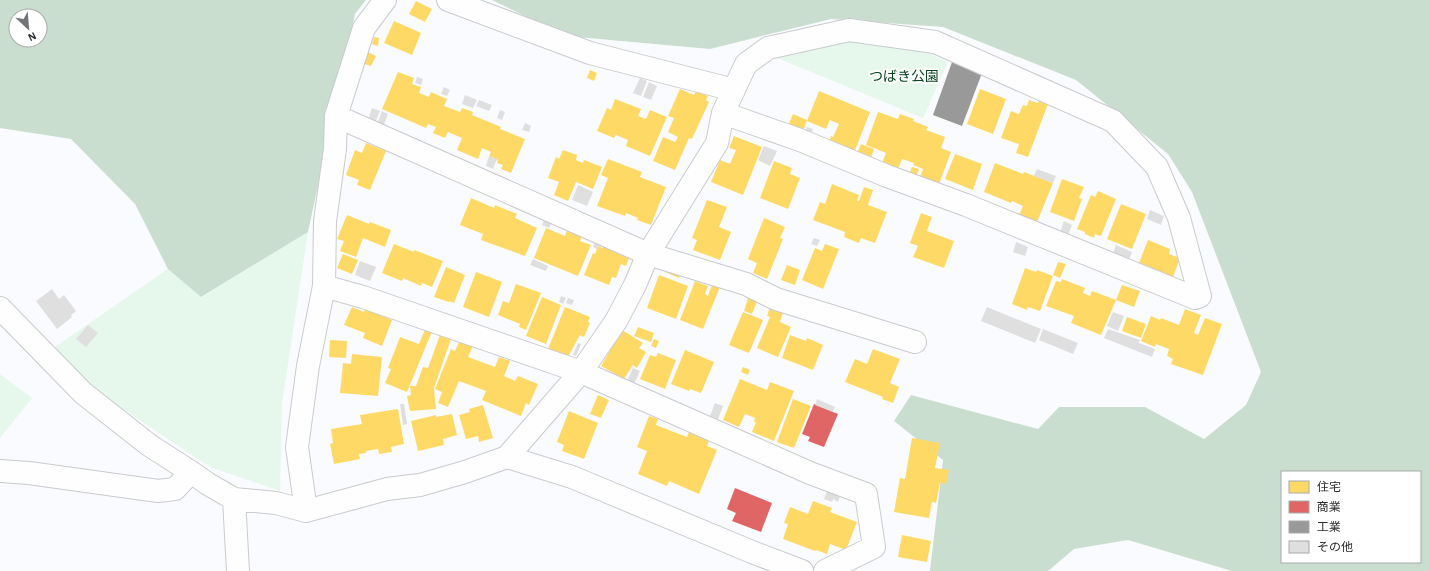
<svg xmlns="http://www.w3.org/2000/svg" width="1429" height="571" font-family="'Alegreya Sans','Noto Sans JP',sans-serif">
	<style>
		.green { fill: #e6f7eb }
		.forest { fill: #caded0; fill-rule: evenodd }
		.homes { fill: #ffd966 }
		.shops { fill: #e06666 }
		.industry { fill: #999 }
		.building { fill: #dfdfdf }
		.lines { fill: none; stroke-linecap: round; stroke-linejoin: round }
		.minor-casing { stroke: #cacbce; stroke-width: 24 }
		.minor { stroke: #fefeff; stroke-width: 22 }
		.labels { text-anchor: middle; stroke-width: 4; stroke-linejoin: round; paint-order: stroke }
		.park-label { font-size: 14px; fill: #074520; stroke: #fff }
	</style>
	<rect width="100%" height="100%" fill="#fafbfe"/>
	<path class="green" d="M862,41L911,45L948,62L923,118L770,55L789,47Z
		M308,232L282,403L280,491L210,467L105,397L49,351L168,269L202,297Z
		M0,374L32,398L0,438Z"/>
	<path class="forest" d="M0,0H366L355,14L308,232L201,297L168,269L135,204L71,139L0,128ZM16,16H40V40H16Z
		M492,0H1429V571H1232L1128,540L1074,549L1048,571H930L943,460L894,421L911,395L1038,429L1059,407H1145L1204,439L1246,405L1261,372L1192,192L1168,154L1076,80L943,27L831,19L710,49L566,36ZM1282,472H1420V562H1282Z"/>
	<path class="homes" d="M416,1L432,9L425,22L409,14Z
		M394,21L421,33L412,55L384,43Z
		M374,37L379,38L378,46L372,44Z
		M366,51L376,56L371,66L361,63Z
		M590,70L597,73L594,81L587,78Z
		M398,72L414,78L412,84L421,87L419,93L429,97L431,92L447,99L444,106L460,112L462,108L473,112L472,115L501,127L500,129L525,139L511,173L501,169L503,165L497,163L498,160L489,156L491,152L482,148L478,159L457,150L462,138L448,132L445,138L433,133L436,127L428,124L426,128L382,109Z
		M680,89L694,95L696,91L708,96L706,100L709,102L692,139L689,138L675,170L653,161L663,137L675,142L678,137L668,132L674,118L668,116Z
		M980,89L1006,99L993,134L967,124Z
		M819,91L870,112L854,153L828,145L831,136L833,137L839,124L830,120L826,129L807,121Z
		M1042,93L1051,96L1028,157L1016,153L1019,144L1001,138L1011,111L1019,114L1023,105L1027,106L1029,100L1038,103Z
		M615,99L641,109L638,116L646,119L650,110L667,117L650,156L626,146L628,140L616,135L614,138L597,131L607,108L611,110Z
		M878,112L898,119L900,114L914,119L913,121L928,127L926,130L945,137L941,148L951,152L939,184L920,177L923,169L913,165L914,163L902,159L897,172L881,166L886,153L866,145Z
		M793,114L807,120L802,134L787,128Z
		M734,136L762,147L743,195L711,182L720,160L730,164L736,150L729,148Z
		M366,143L386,151L370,190L357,185L359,180L346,175L355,150L362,153Z
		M861,144L874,149L870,161L856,156Z
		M563,150L577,155L576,160L583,163L584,160L602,167L593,189L576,182L568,201L554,195L559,182L548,178L556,157L559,159Z
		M955,154L982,164L973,190L945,179Z
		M608,159L642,172L640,177L666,187L651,225L637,220L638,218L626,213L625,216L597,206L608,178L601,175Z
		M774,161L792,168L790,174L800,178L788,209L760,198Z
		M995,163L1023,174L1024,172L1053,183L1035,227L1017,220L1023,206L1012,201L1011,203L984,192Z
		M912,167L919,169L915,179L908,177Z
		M1062,179L1084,187L1079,198L1082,199L1074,221L1050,212Z
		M832,184L859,195L857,201H859L864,187L873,190L868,205L887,212L875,243L861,238L859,243L844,237L845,232L813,220L820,202L825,204Z
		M1098,191L1116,199L1101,236L1095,234L1094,238L1085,234V232L1077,229L1091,195L1095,197Z
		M471,198L494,208L495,205L517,214L515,218L537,228L525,256L481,240L483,234L460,225Z
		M707,200L727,207L719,227L731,232L720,260L693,250L697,240L692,238Z
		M1121,204L1146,214L1132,249L1107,239Z
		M921,213L932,217L927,231L954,241L944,268L913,257L918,246L910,243Z
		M347,215L369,224L370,222L391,230L385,247L363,238L356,257L340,251L344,241L337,239Z
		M764,218L785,227L780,238L783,239L767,279L753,273L757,263L748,259Z
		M546,228L565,236L567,230L582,236L580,241L591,245L578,276L534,258Z
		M1148,240L1170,249L1169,254L1180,258L1173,277L1139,263Z
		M606,241L632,251L626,266L621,264L616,278L612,277L609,285L584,275L593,253L595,254L598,246L603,248Z
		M394,244L414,252V250L443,261L432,287L422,283L421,286L403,278L402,281L382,273Z
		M825,244L839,249L823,289L802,280L815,248L822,251Z
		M343,254L358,260L352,274L337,268Z
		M669,262L683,267L679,278L665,272Z
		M1058,262L1066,264L1060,278L1053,275Z
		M787,265L800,270L795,285L781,280Z
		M446,267L465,275L454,303L449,301V302L434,297Z
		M1025,268L1036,272L1037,270L1053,276L1040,311L1028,307L1027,310L1012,304Z
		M476,272L502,282L489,317L463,307Z
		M659,275L688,286L676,319L647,308Z
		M1062,279L1085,288L1083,293L1090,296L1092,291L1116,300L1101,335L1071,323L1074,316L1046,306L1056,281L1061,282Z
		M695,281L708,286L705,294L708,296L713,282L721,284L703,329L680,320Z
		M516,284L541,293L526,330L519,327L520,324L498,315L503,301L509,303Z
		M1122,285L1140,291L1134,307L1116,300Z
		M749,295L758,299L752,314L744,311Z
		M542,297L561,305L546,344L526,336Z
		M771,304L784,309L780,322L791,327L778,357L757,348L770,317L767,316Z
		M352,307L364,312L365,309L392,320L382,346L363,338L365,333L344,325Z
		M565,307L590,317L588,322L590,323L584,337L580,335L568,357L548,349Z
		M1185,309L1201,315L1194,333L1198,335L1205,318L1222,324L1203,375L1171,364L1173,359L1167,356L1169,349L1156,344L1155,347L1141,341L1151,316L1160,320L1161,318L1179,325Z
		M743,312L763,320L749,353L729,345Z
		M1127,317L1146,324L1141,338L1122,331Z
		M426,327L433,329L407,392L385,383L391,369L388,368L400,337L419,344Z
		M638,327L654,333L651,342L634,336Z
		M622,330L643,343L639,348L646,352L637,368L633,365L624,379L601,366Z
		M440,335L451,339L434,388L436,409L410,411L407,396L411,395L410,386H416L423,367L428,368Z
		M790,335L806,341L807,338L823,345L813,370L782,358Z
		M654,339L659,341L656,348L651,346Z
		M330,340L347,341L346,358L329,357Z
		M460,340L473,346L468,357L495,367L499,357L510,361L504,376L515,381L518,376L538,384L529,405L526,403L521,416L482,400L486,391L459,381L448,407L438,403L442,392L435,389L451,349L455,351Z
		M873,349L900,359L890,383L899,387L893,403L882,399L883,397L845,382L855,359L867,364Z
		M685,350L714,362L701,393L690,389L689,391L671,384Z
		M658,353L676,360L665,389L640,379L650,355L656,357Z
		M352,354L382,357L378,396L340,393L343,363L351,364Z
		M743,367L750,370L748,375L741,372Z
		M740,379L767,390L770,382L794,391L774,441L752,432L756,422H754L755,418L745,414L739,427L723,420Z
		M598,395L609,400L601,418L590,414Z
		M793,399L811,406L794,448L777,442Z
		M483,405L493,438L479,442L478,436L466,439L459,415L470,412L469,409Z
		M398,409L404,444L391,447L392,452L379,454L378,449L366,451V453L359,454L360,459L334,464L330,444L333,443L331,429L362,424L360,415Z
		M569,411L598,423L584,459L562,451L564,445L557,442Z
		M452,414L457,435L443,439L444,445L418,451L411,421L436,415V417Z
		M649,416L658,419L656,425L687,437L689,432L709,440L707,446L717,450L699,494L669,481L667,486L638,474L647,451L637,447Z
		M912,438L940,443L935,468L949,470L946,484L940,483L936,503L932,502L929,518L894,512L900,478L905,479Z
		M813,501L832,508L830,512L857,522L846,550L830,544L827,554L816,550L815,551L783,539L788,524L784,523L790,507L808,514Z
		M902,535L931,541L927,562L898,557Z"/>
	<path class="shops" d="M814,404L838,414L824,447L808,441L810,437L802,434Z
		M735,488L772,503L761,532L732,521L736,513L727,509Z"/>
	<path class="industry" d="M952,62L982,73L962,126L933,115Z"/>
	<path class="building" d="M417,77L423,79L421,85L415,83Z
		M640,78L647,81L641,96L633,93Z
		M649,82L657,86L651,100L643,97Z
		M444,87L450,90L447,96L441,94Z
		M465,95L477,100L473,108L462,104Z
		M479,100L492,105L489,111L476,106Z
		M372,108L380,111L375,123L368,120Z
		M500,110L505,112L502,120L497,118Z
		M382,111L388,114L383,127L377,124Z
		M525,123L531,126L529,132L522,130Z
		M807,127L813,129L810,137L804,135Z
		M764,146L777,151L770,166L758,160Z
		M489,156L497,159L493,169L486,166Z
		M1037,169L1056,176L1053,183L1034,176Z
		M578,185L593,192L587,206L572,200Z
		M1150,210L1164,216L1161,225L1147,219Z
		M546,215L554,218L549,228L542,225Z
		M1064,221L1072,225L1067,238L1059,235Z
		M598,235L605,238L601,247L598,246L597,249L593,247Z
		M814,238L820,240L817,246L811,244Z
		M1016,242L1028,247L1025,256L1013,252Z
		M1116,245L1132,252L1129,260L1113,254Z
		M533,259L548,266L546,271L530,265Z
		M360,261L376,267L370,281L355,275Z
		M52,289L59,299L64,295L76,311L71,315L72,317L57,329L36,301Z
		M561,296L566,298L563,304L559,302Z
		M568,298L574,300L572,305L566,303Z
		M987,307L1041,329L1035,343L981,321Z
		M1113,312L1124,316L1118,331L1107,326Z
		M88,325L98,333L86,347L76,339Z
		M1043,329L1078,343L1073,354L1039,340Z
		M1108,329L1140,340L1139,343L1155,349L1152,357L1104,338Z
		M578,343L581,344L576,356L573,355Z
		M633,368L640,371L633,386L626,383Z
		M817,399L835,407L833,412L815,405Z
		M715,403L723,406L718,419L710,416Z
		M400,404H404L407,424L403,425Z
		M828,489L841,494L838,502L833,499L832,502L824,499Z"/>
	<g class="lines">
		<defs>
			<path id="minor" d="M448,0L590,53L734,90
				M336,116L648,254L746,284L776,299L915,342
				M324,286L363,297L581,372L810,473L866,494L874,547L825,571
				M0,308L83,393L149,445L191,472L208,484L234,499L276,503L306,511L387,489L420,485L465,472L507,457L581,372L616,321L635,285L648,254L717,143L723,113L746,64L768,48L849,30L935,42L1113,121L1157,167L1179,218L1200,296L1195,298L966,205L887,176L800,140L723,113
				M507,457L572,477L752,552L802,571
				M0,471L29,473L158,491L175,489L191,472
				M234,499L238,571
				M306,511L297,447L308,366L324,286L325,221L335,149L336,116L364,28L385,0"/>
		</defs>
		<use href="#minor" class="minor-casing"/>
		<use href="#minor" class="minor"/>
	</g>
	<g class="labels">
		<g class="park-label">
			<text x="904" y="81">つばき公園</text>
		</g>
	</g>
	<rect x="1281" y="471" width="140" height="92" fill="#ffffff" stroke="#aaaaab"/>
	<rect x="1289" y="481" width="20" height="12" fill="#ffd966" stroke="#aaaaab"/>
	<text x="1317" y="491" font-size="12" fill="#2a2b2d">住宅</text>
	<rect x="1289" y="501" width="20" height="12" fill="#e06666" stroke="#aaaaab"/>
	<text x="1317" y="511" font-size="12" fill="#2a2b2d">商業</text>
	<rect x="1289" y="521" width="20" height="12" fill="#999999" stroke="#aaaaab"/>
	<text x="1317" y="531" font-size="12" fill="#2a2b2d">工業</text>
	<rect x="1289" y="541" width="20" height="12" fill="#dfdfdf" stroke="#aaaaab"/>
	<text x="1317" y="551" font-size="12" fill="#2a2b2d">その他</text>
	<g transform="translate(28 28) rotate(154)"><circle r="19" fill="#ffffff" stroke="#aaaaab"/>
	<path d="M0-3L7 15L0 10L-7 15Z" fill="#737476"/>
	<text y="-6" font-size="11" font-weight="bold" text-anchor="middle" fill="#2a2b2d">N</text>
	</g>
</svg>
